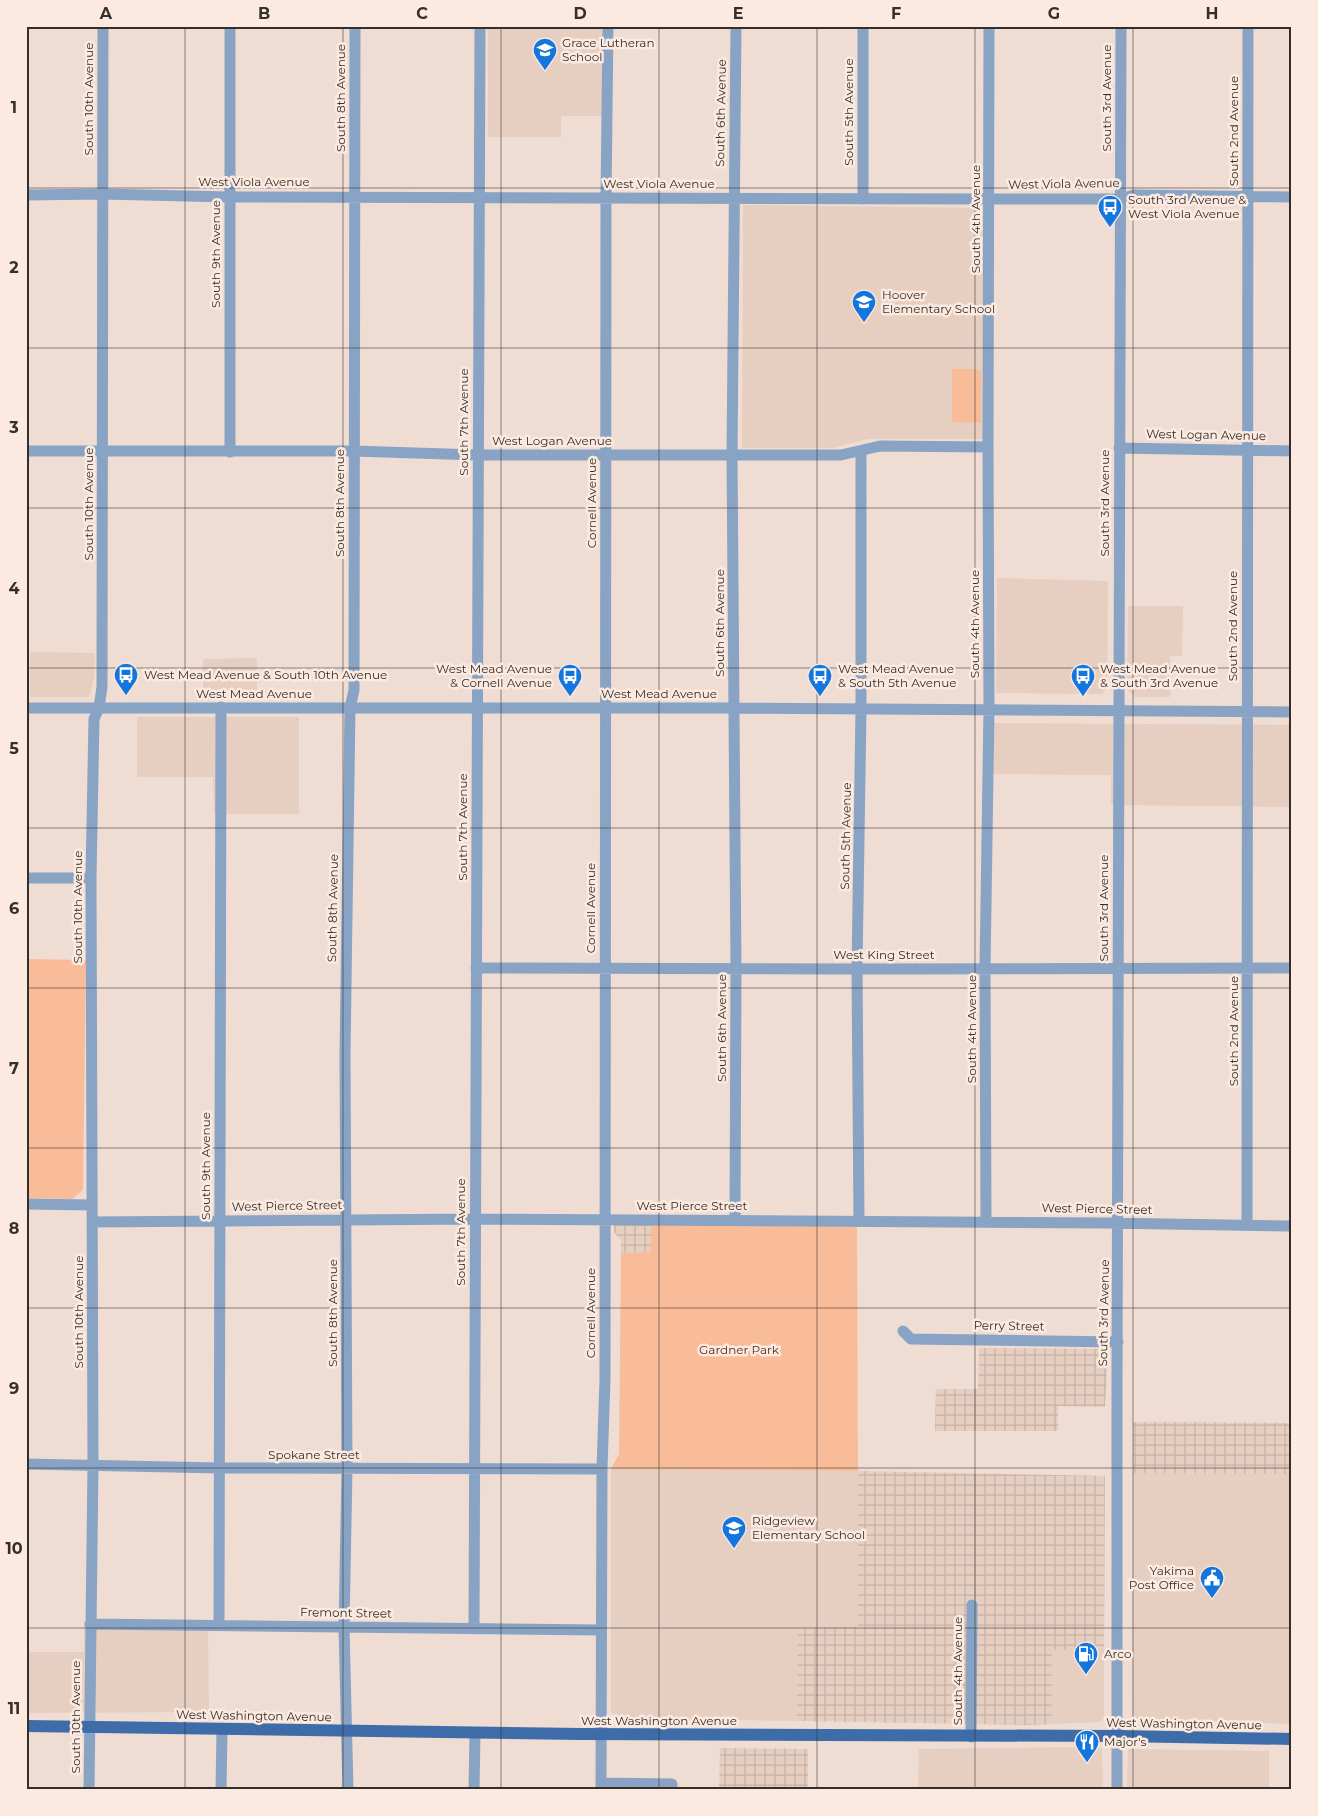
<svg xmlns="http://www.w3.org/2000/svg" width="1318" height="1816" font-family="Montserrat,sans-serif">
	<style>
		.built { fill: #e6cec1 }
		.industrial { fill: url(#industrial-grid) }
		.green { fill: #f9bc99 }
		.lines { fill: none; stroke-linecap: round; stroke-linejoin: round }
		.minor { stroke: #89a3c4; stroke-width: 11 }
		.major { stroke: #3d6ca8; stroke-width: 12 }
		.grid { fill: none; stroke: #352f2b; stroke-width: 1; stroke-opacity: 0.55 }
		.labels { text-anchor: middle; stroke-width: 5; stroke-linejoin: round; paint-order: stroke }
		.poi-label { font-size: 12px; fill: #352f2b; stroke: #fceae0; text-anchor: start }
		.street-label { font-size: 12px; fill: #352f2b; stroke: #fceae0 }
		.park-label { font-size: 12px; fill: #532f19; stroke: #fceae0 }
		.neatline { fill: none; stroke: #352f2b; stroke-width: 2 }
		.grid-label { font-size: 16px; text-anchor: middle; font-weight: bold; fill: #352f2b }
	</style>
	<defs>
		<pattern id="industrial-grid" width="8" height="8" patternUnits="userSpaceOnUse" patternTransform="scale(1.25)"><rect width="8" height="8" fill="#e6cec1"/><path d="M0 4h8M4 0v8" fill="none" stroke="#c6b1a6"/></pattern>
	</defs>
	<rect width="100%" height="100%" fill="#efddd3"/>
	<path class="built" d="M488,26H602V116H561V137H488Z
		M743,205L984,208V439H868L833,448H742Z
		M997,578L1108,581L1107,688L1102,694L996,693Z
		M1128,606H1183L1182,656H1170V697H1134L1127,689Z
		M30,652L95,653L94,676L91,692L88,697H30Z
		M257,658V695L203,696V659Z
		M137,717H299V814H214L213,777H137Z
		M983,723L1292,725V807L1111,805V775L983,774Z
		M611,1469L858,1471V1628L798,1629L797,1721L617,1718L611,1712Z
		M1133,1473L1292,1474V1724L1137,1719L1132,1716Z
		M84,1622H208L209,1712L27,1713V1652H84Z
		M1052,1650H1104V1717L1102,1720L1099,1722L1052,1724Z
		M1091,1747L1102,1748L1103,1790H918L919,1749Z
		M1128,1749L1269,1751V1790H1127Z"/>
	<path class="industrial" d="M651,1223V1252L621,1253V1241L614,1232V1224Z
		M979,1348L1108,1349L1105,1407L1058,1406V1431H935L936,1389H978Z
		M1133,1422L1292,1423V1474L1133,1473Z
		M858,1471L1105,1476L1104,1650H1052V1724L1029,1725L797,1721L798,1629L858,1627Z
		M720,1748L808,1749V1790H719Z"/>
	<path class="green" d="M952,369H977L981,372V423L952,422Z
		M26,959L86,960L83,1190L72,1199L26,1198Z
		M651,1223L857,1227L858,1471L611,1469L619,1454L621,1253L651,1252Z"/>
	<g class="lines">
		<path class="minor" d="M230,26V452
			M26,195L102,194L229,197L990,199H1120L1134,195L1292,197
			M863,199V26
			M1119,448L1292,451
			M26,451H353L478,455H841L880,446L988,447
			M26,708H734L1292,712
			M26,878H91
			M476,968L857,969L1292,968
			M26,1204L92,1205
			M735,1220L736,968L732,455L736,26
			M859,1221L857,969L861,708V451
			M92,1222L475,1219L1106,1223L1292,1226
			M986,1222L985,969L989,709L988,447L989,26
			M1247,1225L1248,26
			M903,1331L911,1339L1118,1342
			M26,1464L220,1468L602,1469
			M90,1624L600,1630
			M219,1625L221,707
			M474,1629L480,26
			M971,1737L972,1605
			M601,1783L672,1784V1790
			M89,1790L93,1465L91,878L94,719L99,708L102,687L103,26
			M221,1790L222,1730
			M348,1790L344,1627L347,1469L345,1054L350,708L354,690L355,26
			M474,1790L475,1733
			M601,1790L602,1469L605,1379L606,198L608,26
			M1117,1790V1381L1121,26"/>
		<path class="major" d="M26,1726L581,1734L1118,1736L1292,1739"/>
	</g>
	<path class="grid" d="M185,26V1790M343,26V1790M501,26V1790M659,26V1790M817,26V1790M975,26V1790M1133,26V1790M26,188H1292M26,348H1292M26,508H1292M26,668H1292M26,828H1292M26,988H1292M26,1148H1292M26,1308H1292M26,1468H1292M26,1628H1292"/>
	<defs>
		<symbol id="school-pin" viewBox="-11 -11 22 30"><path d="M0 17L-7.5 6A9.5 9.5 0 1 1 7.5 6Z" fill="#1375de" stroke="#fceae0"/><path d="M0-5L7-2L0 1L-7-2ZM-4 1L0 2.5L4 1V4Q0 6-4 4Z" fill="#fff"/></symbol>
		<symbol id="bus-pin" viewBox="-11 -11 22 30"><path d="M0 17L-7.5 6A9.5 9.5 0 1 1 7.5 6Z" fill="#1375de" stroke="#fceae0"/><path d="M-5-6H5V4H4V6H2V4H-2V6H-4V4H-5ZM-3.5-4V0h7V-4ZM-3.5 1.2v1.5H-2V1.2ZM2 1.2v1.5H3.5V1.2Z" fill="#fff"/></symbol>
		<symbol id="civic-pin" viewBox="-11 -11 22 30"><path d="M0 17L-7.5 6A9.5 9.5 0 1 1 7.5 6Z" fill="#1375de" stroke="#fceae0"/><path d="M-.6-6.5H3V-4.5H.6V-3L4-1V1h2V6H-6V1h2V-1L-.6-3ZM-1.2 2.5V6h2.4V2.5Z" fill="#fff"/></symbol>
		<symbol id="fuel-pin" viewBox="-11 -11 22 30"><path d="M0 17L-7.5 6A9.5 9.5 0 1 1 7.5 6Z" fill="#1375de" stroke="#fceae0"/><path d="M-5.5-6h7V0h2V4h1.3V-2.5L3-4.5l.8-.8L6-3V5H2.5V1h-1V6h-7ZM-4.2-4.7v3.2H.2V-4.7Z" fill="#fff"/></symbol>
		<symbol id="restaurant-pin" viewBox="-11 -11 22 30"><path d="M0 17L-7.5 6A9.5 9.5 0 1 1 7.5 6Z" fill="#1375de" stroke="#fceae0"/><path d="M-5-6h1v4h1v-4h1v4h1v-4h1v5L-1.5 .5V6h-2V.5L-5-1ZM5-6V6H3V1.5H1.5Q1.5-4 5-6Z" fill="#fff"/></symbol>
	</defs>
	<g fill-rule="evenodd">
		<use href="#school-pin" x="531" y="36" width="28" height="38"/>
		<use href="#bus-pin" x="1096" y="193" width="28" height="38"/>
		<use href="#school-pin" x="850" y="288" width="28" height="38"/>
		<use href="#bus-pin" x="112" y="661" width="28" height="38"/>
		<use href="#bus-pin" x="556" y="662" width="28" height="38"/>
		<use href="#bus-pin" x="806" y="662" width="28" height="38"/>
		<use href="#bus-pin" x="1069" y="662" width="28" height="38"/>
		<use href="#school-pin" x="720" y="1514" width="28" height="38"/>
		<use href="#civic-pin" x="1198" y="1564" width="28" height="38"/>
		<use href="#fuel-pin" x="1072" y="1640" width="28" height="38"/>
		<use href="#restaurant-pin" x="1073" y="1728" width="28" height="38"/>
	</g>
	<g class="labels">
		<g class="poi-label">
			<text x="562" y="47">Grace Lutheran<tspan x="562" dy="14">School</tspan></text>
			<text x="1128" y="204">South 3rd Avenue &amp;<tspan x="1128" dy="14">West Viola Avenue</tspan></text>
			<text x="882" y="299">Hoover<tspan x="882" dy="14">Elementary School</tspan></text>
			<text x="552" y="673" text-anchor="end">West Mead Avenue<tspan x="552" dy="14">&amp; Cornell Avenue</tspan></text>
			<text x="838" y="673">West Mead Avenue<tspan x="838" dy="14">&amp; South 5th Avenue</tspan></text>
			<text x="1100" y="673">West Mead Avenue<tspan x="1100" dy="14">&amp; South 3rd Avenue</tspan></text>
			<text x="144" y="679">West Mead Avenue &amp; South 10th Avenue</text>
			<text x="752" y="1525">Ridgeview<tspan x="752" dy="14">Elementary School</tspan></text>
			<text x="1194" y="1575" text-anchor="end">Yakima<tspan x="1194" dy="14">Post Office</tspan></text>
			<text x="1104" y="1658">Arco</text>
			<text x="1104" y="1746">Major's</text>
		</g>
		<g class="street-label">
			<text transform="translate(341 98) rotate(-90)" y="4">South 8th Avenue</text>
			<text transform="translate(1107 98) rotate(-90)" y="4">South 3rd Avenue</text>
			<text transform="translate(89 99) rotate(-90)" y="4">South 10th Avenue</text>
			<text transform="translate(849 112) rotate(-90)" y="4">South 5th Avenue</text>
			<text transform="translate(721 113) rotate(-89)" y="4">South 6th Avenue</text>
			<text transform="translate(1234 131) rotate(-90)" y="4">South 2nd Avenue</text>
			<text x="254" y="186">West Viola Avenue</text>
			<text x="659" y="188">West Viola Avenue</text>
			<text transform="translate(1064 184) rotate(-1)" y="4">West Viola Avenue</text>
			<text transform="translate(976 219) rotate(-90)" y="4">South 4th Avenue</text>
			<text transform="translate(216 254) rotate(-90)" y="4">South 9th Avenue</text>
			<text transform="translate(464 422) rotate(-90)" y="4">South 7th Avenue</text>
			<text transform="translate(1206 435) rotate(1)" y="4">West Logan Avenue</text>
			<text x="552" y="445">West Logan Avenue</text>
			<text transform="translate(340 503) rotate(-90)" y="4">South 8th Avenue</text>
			<text transform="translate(592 503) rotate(-90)" y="4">Cornell Avenue</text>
			<text transform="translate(1105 503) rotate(-90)" y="4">South 3rd Avenue</text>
			<text transform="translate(89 504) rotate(-90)" y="4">South 10th Avenue</text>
			<text transform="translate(720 623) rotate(-90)" y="4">South 6th Avenue</text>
			<text transform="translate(975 624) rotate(-90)" y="4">South 4th Avenue</text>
			<text transform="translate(1233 626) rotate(-90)" y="4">South 2nd Avenue</text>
			<text x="254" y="698">West Mead Avenue</text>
			<text x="659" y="698">West Mead Avenue</text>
			<text transform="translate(463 827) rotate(-90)" y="4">South 7th Avenue</text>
			<text transform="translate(846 836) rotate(-89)" y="4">South 5th Avenue</text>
			<text transform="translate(78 907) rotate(-90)" y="4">South 10th Avenue</text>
			<text transform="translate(333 908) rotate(-89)" y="4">South 8th Avenue</text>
			<text transform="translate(591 908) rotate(-90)" y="4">Cornell Avenue</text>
			<text transform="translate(1104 908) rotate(-90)" y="4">South 3rd Avenue</text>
			<text x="884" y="959">West King Street</text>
			<text transform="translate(722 1028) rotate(-90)" y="4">South 6th Avenue</text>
			<text transform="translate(972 1029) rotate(-90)" y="4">South 4th Avenue</text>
			<text transform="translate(1234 1031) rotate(-90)" y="4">South 2nd Avenue</text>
			<text transform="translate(206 1166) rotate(-90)" y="4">South 9th Avenue</text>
			<text transform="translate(287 1206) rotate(-1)" y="4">West Pierce Street</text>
			<text x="692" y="1210">West Pierce Street</text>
			<text transform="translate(1097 1209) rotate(1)" y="4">West Pierce Street</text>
			<text transform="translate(461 1232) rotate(-90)" y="4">South 7th Avenue</text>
			<text transform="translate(79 1312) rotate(-90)" y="4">South 10th Avenue</text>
			<text transform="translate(333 1313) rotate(-90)" y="4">South 8th Avenue</text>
			<text transform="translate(591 1313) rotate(-90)" y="4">Cornell Avenue</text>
			<text transform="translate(1104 1313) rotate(-89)" y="4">South 3rd Avenue</text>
			<text transform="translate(1009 1326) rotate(1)" y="4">Perry Street</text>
			<text x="314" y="1459">Spokane Street</text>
			<text transform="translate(346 1613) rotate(1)" y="4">Fremont Street</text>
			<text transform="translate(958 1671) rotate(-90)" y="4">South 4th Avenue</text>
			<text transform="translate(254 1716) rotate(1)" y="4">West Washington Avenue</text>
			<text transform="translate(76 1717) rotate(-90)" y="4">South 10th Avenue</text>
			<text x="659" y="1725">West Washington Avenue</text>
			<text transform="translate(1184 1724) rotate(1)" y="4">West Washington Avenue</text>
		</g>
		<g class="park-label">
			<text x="739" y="1354">Gardner Park</text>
		</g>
	</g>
	<rect width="1318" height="1816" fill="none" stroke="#fceae0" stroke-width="55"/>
	<rect x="28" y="28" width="1262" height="1760" class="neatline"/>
	<g class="grid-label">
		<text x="106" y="19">A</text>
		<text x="264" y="19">B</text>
		<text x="422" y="19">C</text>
		<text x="580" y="19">D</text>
		<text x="738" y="19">E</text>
		<text x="896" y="19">F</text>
		<text x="1054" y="19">G</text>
		<text x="1212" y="19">H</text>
		<text x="14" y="113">1</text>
		<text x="14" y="273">2</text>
		<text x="14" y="433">3</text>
		<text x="14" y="594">4</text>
		<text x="14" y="754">5</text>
		<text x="14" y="914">6</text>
		<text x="14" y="1074">7</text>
		<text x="14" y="1234">8</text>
		<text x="14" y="1394">9</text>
		<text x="14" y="1554">10</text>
		<text x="14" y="1714">11</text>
	</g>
</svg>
